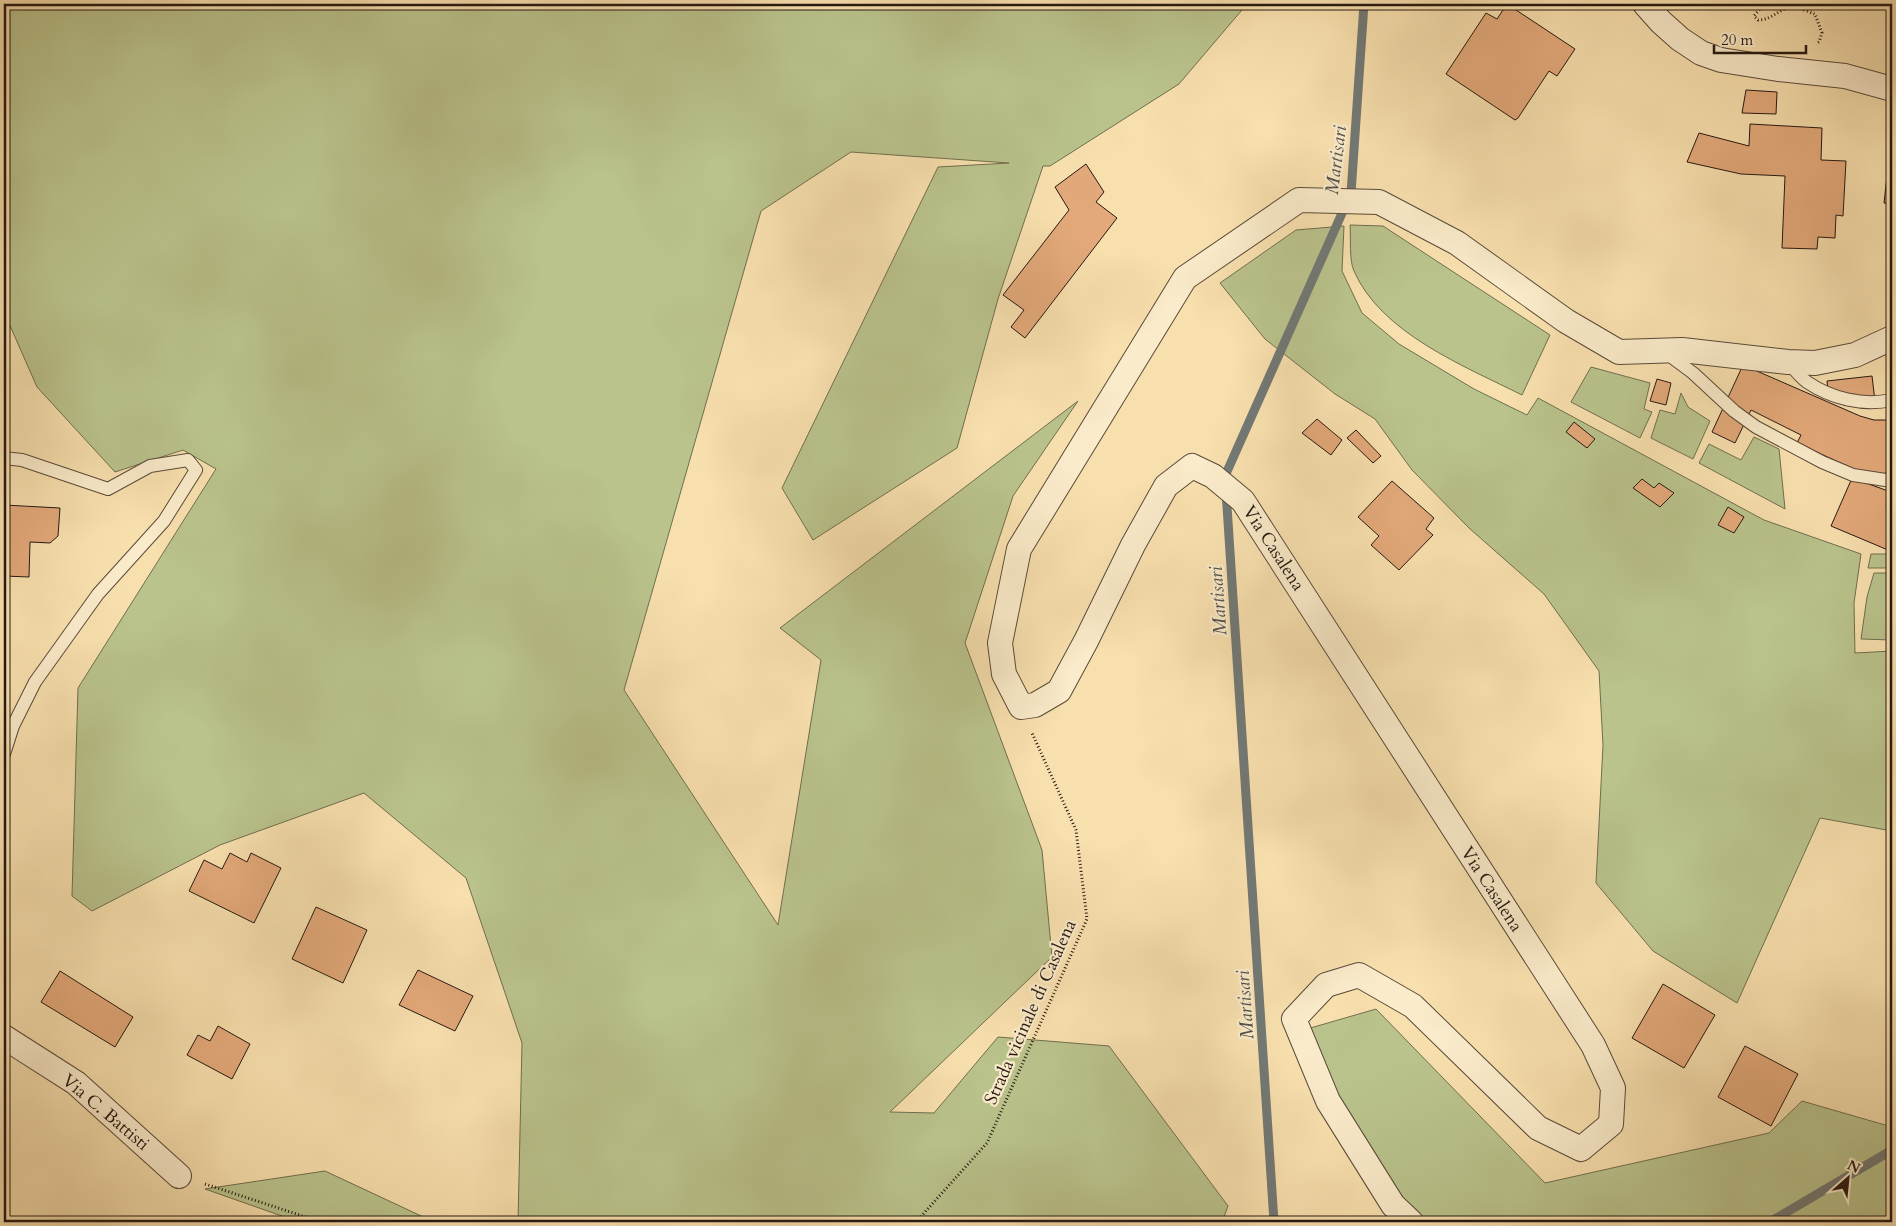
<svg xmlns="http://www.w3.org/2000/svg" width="1896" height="1226" font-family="Cardo,serif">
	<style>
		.green { fill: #bac38c; stroke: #706e4f }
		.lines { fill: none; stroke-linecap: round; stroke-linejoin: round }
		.stream { stroke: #727975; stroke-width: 9 }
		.building { fill: #e3a97a; stroke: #261812 }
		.service-casing { stroke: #5a4a39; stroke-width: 14 }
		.minor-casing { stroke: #5a4a39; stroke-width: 26 }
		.path { stroke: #261812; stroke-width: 3; stroke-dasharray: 1 2.5; stroke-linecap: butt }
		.service { stroke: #faebca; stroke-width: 12 }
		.minor { stroke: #faebca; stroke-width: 24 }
		.labels { text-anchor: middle; stroke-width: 4.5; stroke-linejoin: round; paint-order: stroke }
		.street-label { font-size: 18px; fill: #261812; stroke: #faebca }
		.water-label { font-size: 19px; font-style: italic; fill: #52514c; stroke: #faebca }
	</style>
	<rect width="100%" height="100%" fill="#f8e0ae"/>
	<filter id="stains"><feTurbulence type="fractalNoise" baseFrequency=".004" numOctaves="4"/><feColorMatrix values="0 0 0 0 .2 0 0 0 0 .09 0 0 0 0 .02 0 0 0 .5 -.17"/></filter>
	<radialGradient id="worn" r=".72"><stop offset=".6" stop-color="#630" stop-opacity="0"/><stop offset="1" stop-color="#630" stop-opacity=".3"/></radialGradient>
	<path class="green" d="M4,4H1247L1179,84L1050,166H1043L998,299L957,448L813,540L782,488L938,167L1009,163L851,152L761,211L624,690L778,925L821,660L780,628L1078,401L1013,496L965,643L1042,850L1052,957L890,1112L934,1113L998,1037L1109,1046L1228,1206L1222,1222H518L522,1043L466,878L364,793L220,845L92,911L72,896L78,688L216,469L183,450L115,472L37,387L4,312Z
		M1350,225L1383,226L1550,335L1522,395C1464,366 1381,333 1354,271C1349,261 1351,237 1350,225Z
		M1344,226L1342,271L1362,313L1399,344L1474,389L1527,415L1538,398L1764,520L1861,554L1854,603L1855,653L1892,651V831L1820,818L1737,1003L1653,951L1596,883L1603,745L1599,671L1544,594L1469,528L1412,470L1375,419L1335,394L1265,339L1220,283L1296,230Z
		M1591,367L1650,383L1644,409L1652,412L1640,438L1571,402Z
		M1681,393L1688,407L1710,421L1693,459L1651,438L1660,410L1675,414Z
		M1754,437L1779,449L1785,509L1699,463L1709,444L1741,460Z
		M1871,554H1892V568H1868Z
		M1874,573H1892V640L1861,639L1867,597Z
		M1376,1009L1545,1183L1769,1133L1802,1101L1892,1127V1222H1415L1331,1111L1307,1029Z
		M325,1171L434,1222H299L205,1189Z"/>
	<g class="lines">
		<path class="stream" d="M1274,1222L1225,476L1351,193L1364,4
			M1770,1222L1892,1150"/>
	</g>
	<path class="building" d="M1507,4L1575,49L1557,76L1549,71L1518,118L1515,120L1446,74L1486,13L1497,19Z
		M1746,90L1777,92L1776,114L1742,113Z
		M1750,124L1822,128L1821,160L1846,161L1843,216L1836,215L1835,238L1818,237L1817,249L1782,248L1785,176L1741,174L1687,162L1699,133L1749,146Z
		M1892,131V204L1884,203Z
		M1086,164L1104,192L1096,202L1117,218L1025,338L1011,327L1024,310L1003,295L1069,210L1055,187Z
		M1743,365L1860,416L1874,420H1892V472L1881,474L1858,471L1797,443L1801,435L1751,410L1735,443L1712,432Z
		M1872,376L1875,401L1843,405L1842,396L1829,398L1827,381Z
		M1657,379L1671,383L1666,405L1650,401Z
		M1317,419L1342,440L1331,455L1302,433Z
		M1574,422L1595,439L1587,448L1566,432Z
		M1356,430L1381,456L1373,463L1347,438Z
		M1852,478L1891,492L1886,505L1892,507V540L1888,550L1831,526Z
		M1642,479L1654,488L1659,483L1674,493L1660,507L1633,488Z
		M1392,481L1434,518L1426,529L1433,535L1399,570L1371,545L1379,536L1358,517Z
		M4,505L60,508L58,536L50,543L30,542L29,577L4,576Z
		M1728,507L1744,517L1734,533L1718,525Z
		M230,853L247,862L251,853L281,868L254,923L189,891L204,860L222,869Z
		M316,907L367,930L343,983L292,959Z
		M418,970L473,996L455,1031L399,1005Z
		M60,971L133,1017L115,1047L41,1002Z
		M1663,984L1715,1015L1684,1068L1632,1038Z
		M218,1026L250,1044L232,1079L187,1055L198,1035L210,1041Z
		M1745,1046L1798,1074L1771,1126L1718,1097Z"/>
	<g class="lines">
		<defs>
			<path id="service" d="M1666,353L1693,373L1734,411L1756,427L1822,462L1853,475L1892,481
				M1788,362C1794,369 1800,377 1807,382C1832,399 1863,406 1892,400
				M4,458L22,460L108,489L150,466L188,460L196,470L164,521L98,594L35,682L13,726L4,754"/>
			<path id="minor" d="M1645,4L1661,22L1680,39L1701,53L1721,60L1778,69L1845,76L1892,89
				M4,1037L76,1083L179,1176
				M1411,1222L1393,1205L1328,1101L1294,1019L1326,985L1359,975L1413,1006L1538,1128L1581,1149L1611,1124L1613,1088L1593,1045L1243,501L1213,476L1192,466L1166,486L1133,545L1086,641L1059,691L1035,705L1021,707L1004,674L1000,643L1019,549L1185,278L1299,200L1379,202L1457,243L1566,321L1619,352L1682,350L1788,362L1815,363L1855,355L1892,338"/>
		</defs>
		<use href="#service" class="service-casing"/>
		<use href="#minor" class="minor-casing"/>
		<path class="path" d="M1764,4L1754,16L1758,20C1772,20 1780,8 1792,7C1799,7 1808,12 1815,14L1822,33L1819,42L1816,44
			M205,1184L321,1222
			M916,1222L987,1143L1087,919L1076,830L1032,733"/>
		<use href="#service" class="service"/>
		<use href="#minor" class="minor"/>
	</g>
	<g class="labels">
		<g class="street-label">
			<text transform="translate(1274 548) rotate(57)" y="6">Via Casalena</text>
			<text transform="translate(1492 889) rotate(57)" y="6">Via Casalena</text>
			<text transform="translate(1030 1012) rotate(-66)" y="6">Strada vicinale di Casalena</text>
			<text transform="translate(106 1112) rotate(40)" y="6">Via C. Battisti</text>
		</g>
		<g class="water-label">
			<text transform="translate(1335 160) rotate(-83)" y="7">Martisari</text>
			<text transform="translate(1217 601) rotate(-94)" y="7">Martisari</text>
			<text transform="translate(1244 1005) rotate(-94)" y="7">Martisari</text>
		</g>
	</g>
	<rect width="1896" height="1226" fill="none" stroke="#f8e0ae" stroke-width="20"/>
	<rect x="5" y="5" width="1886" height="1216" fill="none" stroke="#261812" stroke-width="2.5"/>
	<rect x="10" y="10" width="1876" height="1206" fill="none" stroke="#261812"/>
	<g transform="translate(1848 1178) rotate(27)" stroke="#faebca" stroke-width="4" paint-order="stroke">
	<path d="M0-4L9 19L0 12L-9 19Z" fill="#261812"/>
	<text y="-8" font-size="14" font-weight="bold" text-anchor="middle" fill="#261812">N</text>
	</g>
	<path d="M1714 45v8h92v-8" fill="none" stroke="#261812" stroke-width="2.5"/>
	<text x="1721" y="45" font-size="15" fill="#261812" stroke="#faebca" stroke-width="4" paint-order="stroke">20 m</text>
	<rect width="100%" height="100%" filter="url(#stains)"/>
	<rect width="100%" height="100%" fill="url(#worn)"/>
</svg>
